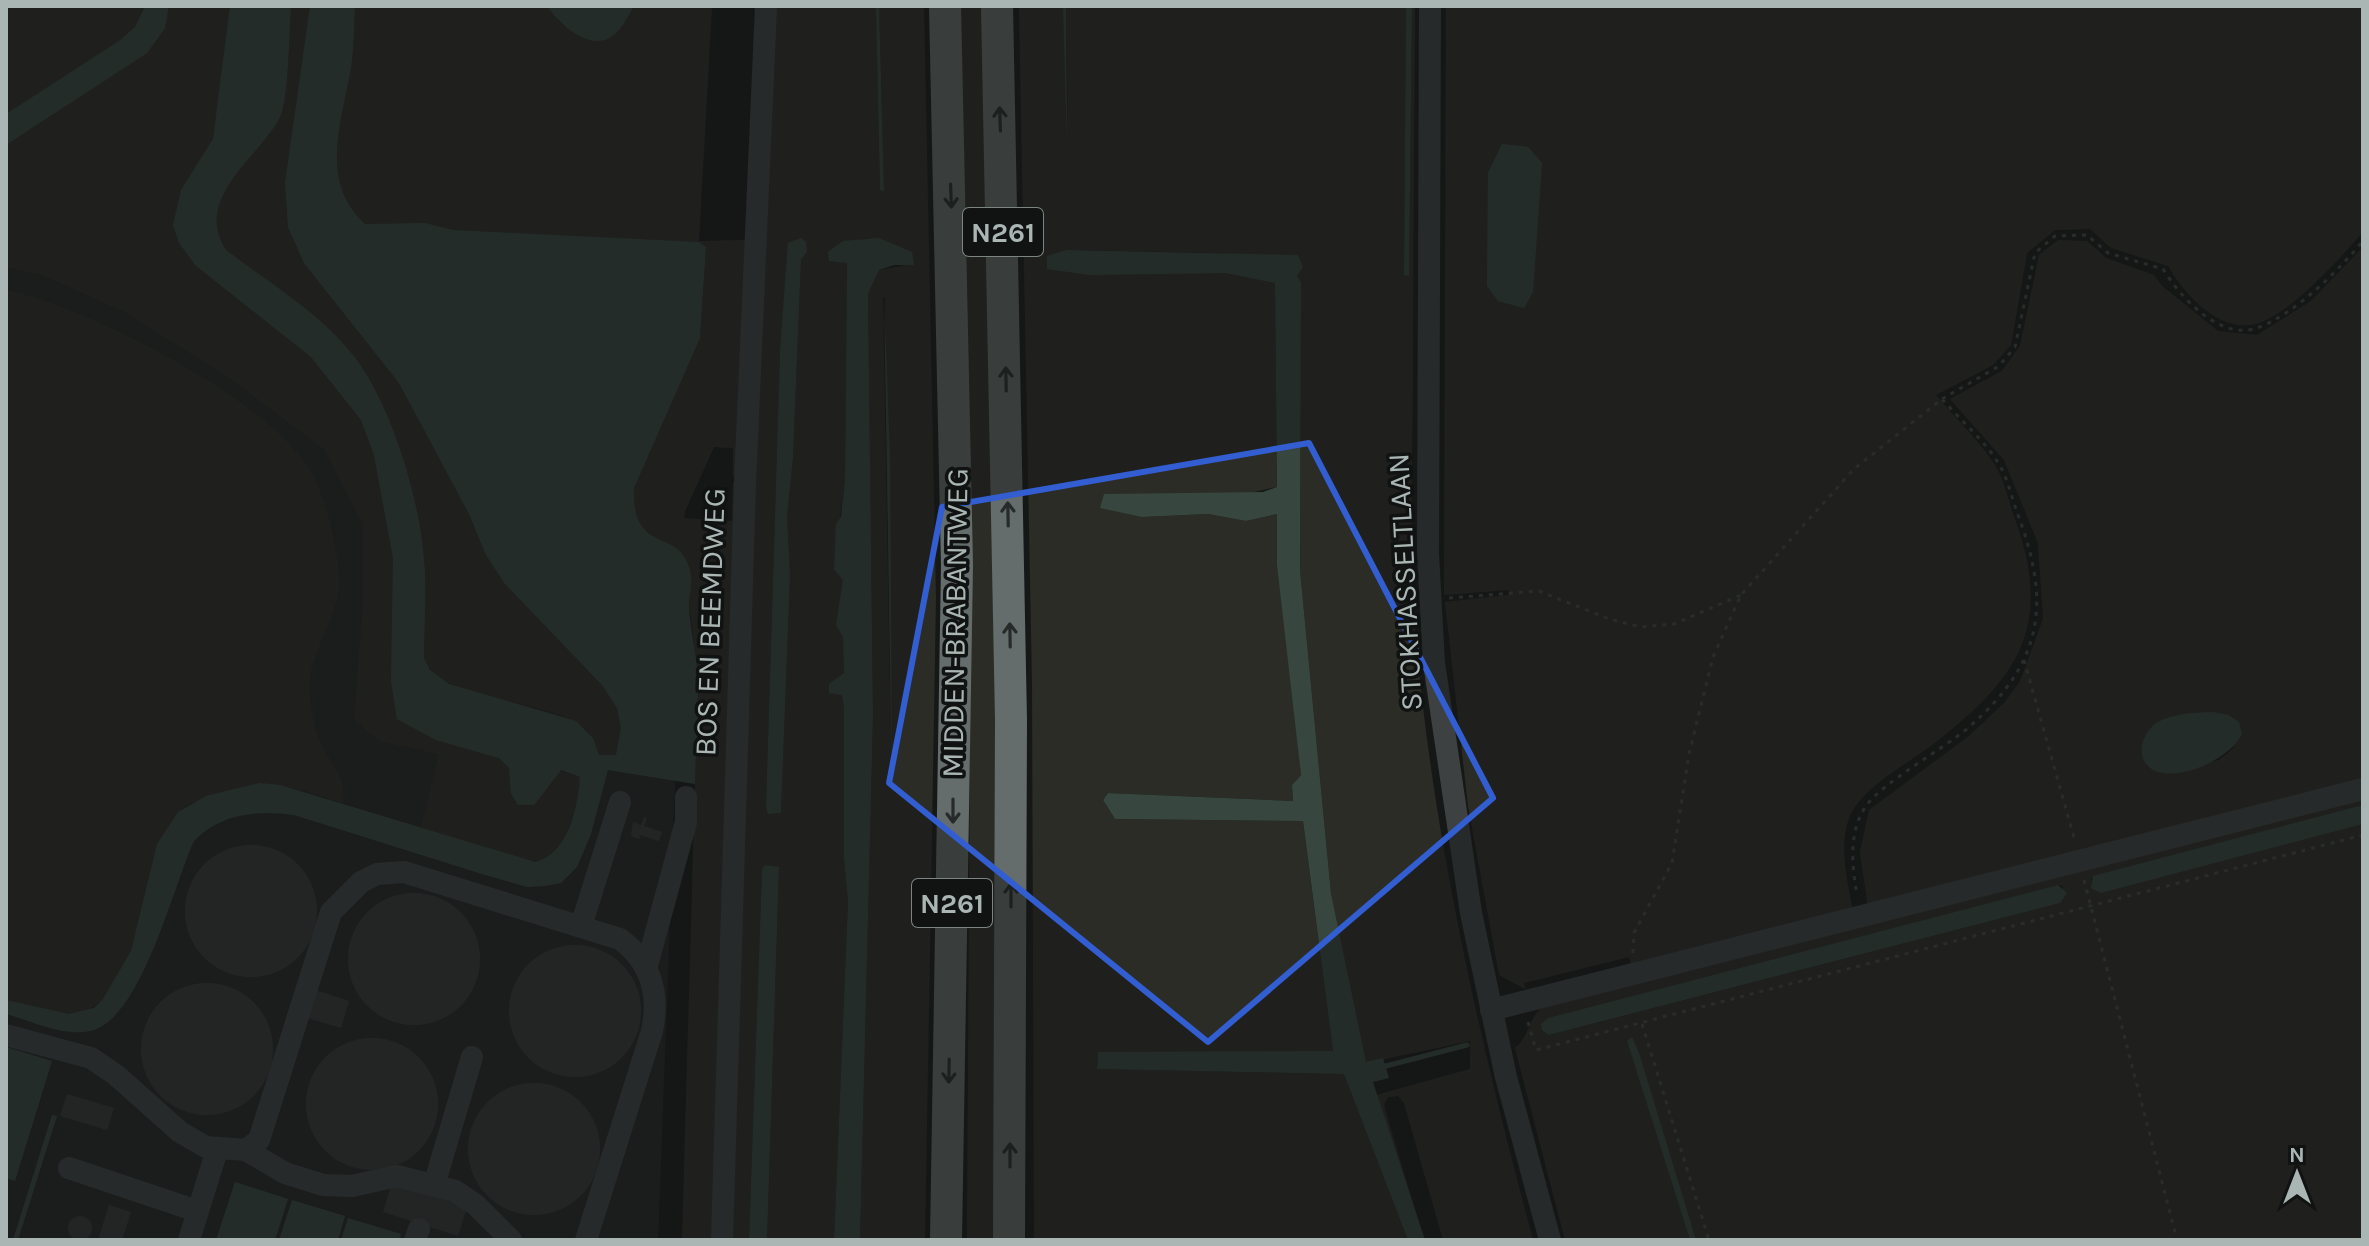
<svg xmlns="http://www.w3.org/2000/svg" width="2369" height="1246" font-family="Karla,sans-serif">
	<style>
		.built { fill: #222425 }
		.green { fill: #2b2c25; fill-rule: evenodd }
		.water { fill: #37463e }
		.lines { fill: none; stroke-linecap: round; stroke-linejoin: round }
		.stream { stroke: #37463e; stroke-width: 5 }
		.building { fill: #333637 }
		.path { stroke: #404544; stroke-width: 3; stroke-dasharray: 4 6; stroke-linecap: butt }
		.minor { stroke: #3d4141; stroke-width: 22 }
		.highway { stroke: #646d6b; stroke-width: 32 }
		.oneway { stroke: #262a29 }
		.marked { fill: none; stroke: #325ed2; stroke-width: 6; stroke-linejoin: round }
		.labels { text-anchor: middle; stroke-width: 7; stroke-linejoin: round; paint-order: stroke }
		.shield { fill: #111313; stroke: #7c8583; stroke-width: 2 }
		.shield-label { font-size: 28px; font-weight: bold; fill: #aab6b3 }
		.street-label { font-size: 30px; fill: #aab6b3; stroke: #111313 }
	</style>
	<rect width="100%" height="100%" fill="#161818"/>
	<path class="built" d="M6,6H704L658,1240H6Z"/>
	<path class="green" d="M6,6H145L135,27L119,41L6,114Z
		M169,6H230L213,139L181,190L173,225L179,243L195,265L311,357L361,420L374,455L384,504L393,558V618L474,750C487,754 502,757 509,769C517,784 507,812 534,805L557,771L580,777L579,799L561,846L545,860L524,861L421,827L439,754L380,741L354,720L363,605V524L324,449L230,378L125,312L43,275L6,267V145L64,108L165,28Z
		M291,6H310L285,183L288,227L304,263L399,383L469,514L486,555L505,584L602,685L617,708L621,728L616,756H599C597,750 596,742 593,738C566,693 448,711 424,658C424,625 427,592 424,560C420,496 392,405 353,355C320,313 268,282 226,250C192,198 260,157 280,117C289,99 289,29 291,6Z
		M355,6H547L562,24L586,39L624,23L634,6H712L699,241L745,240L739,477H733V448L714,447L682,518L732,521L733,482H738L716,1240H682L695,784L697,668L689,605L691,573L673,546L639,527L633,511L634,488L700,338L706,247L699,242L453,230L424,223L365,224C318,181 342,121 351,68C354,48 354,26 355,6Z
		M769,6H876L880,190H884L879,6H924L936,598L925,1240H860L873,715L868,294L879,270L913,264L865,238L830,261L847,262L845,479L835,554L843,580L844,673L829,684L842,695L844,709V858L848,902L834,1240H767L779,868L767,865L762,870L749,1240H727ZM801,258L793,458L787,516L790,575L781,813L768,814L766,807L780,352ZM883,297L885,298L891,754Z
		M957,6H986L995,349L996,1240H967L970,730Z
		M1019,6H1063L1068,125L1066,6H1406L1404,275H1409L1412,6H1415C1414,131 1413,256 1413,382C1412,471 1409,562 1417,651C1436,851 1481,1047 1533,1240H1443L1404,1103L1398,1096L1388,1097L1384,1105L1386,1113L1424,1240L1376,1095L1470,1069V1041L1366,1063L1331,893L1300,570L1301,282L1297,276L1222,253L1080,250L1047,256L1225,273L1275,283L1277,487L1142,517L1208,514L1246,521L1277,514L1301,775L1292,785L1293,801L1108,793L1103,800L1115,819L1303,821L1333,1052H1098L1097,1069L1344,1074L1408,1240H1034L1032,684Z
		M1446,6H2363V232C2339,259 2290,315 2255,324C2218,333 2184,293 2168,266L2111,248L2090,229L2055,230L2027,253L2011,345L1993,365L1936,395C1955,418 1979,440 1995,465C2005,481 2009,504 2016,522C2055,632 2013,683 1928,748C1902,767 1858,790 1848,821C1839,850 1848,883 1853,912L1868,908L1860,852L1869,810L1969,736L2005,702L2020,681L2043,619L2038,543L2004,460L1950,399L2002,371L2020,346L2039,255L2058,240L2087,241L2106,258L2154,275L2162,286L2218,331L2257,335L2311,301L2363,247V784L1633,972L1629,957L1524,983L1525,989L1499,975L1468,806L1445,602L1508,595L1509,590L1444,595ZM2236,746L2219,760L2162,773Z
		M6,290C85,306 278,403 314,477C328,508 336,543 339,577C341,611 315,644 310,676C308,692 312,722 318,737C327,761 347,776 343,803L304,790L259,783L190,803L178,812L157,844L131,951L103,999L86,1012L69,1014L6,1000Z
		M2363,793V805L2090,879L2101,893L2363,824V1240H1696L1632,1038L1627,1041L1690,1240H1565L1515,1048C1530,1036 1528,1017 1544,1006ZM2058,885L2063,886L2060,903L1550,1035L1542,1023L1548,1018Z"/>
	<path class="water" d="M145,6H169L165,28L147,53L6,145V114L119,41L135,27Z
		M230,6H291C289,29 289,99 280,117C260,157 192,198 226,250C268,282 320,313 353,355C391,403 420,499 424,560C427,592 424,625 424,658L430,670L449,684L576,721L593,738L599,755H616L621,728L617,708L602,685L505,584L486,555L469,514L399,383L304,263L288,227L285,183L310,6H355C354,26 354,48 351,68C342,121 318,181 365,224L425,223L453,230L699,242L706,247L700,338L634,488C631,556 679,526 690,570C693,582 689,595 689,607C690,627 695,647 697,667C699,706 696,745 695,784L608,770L591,834L577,867L561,883L544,886L527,887L482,874L294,815C258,810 221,813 194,841C173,886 141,1021 90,1031C63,1037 32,1021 6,1014V1000L69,1014L94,1008L103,999L131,951L157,844L178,812L206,796L259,783L280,785L535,862C568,855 578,807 580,777L561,770L534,805H518L511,793L509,768L499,758L436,740L397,719L391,681L393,558L374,455L361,420L311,357L195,265L179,243L173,225L181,190L213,139Z
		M547,6H634C628,16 621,31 611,37C589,52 558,22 547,6Z
		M876,6H879L884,191L880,190Z
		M1063,6H1066L1067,142Z
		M1406,6H1412L1409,276L1404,275Z
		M1502,144L1528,147L1542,163L1533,292L1524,308L1498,301L1487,286L1488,173Z
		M801,238L806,242L807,252L801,259L793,458L787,516L790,575L781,813L768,814L766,807L780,352L788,243Z
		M879,238L912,252L914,265H894L879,270L868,294L873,715L860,1240H834L848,902L844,858V709L842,695L829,693V684L844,673L843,637L836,625L843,580L834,569L836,525L841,516L845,479L847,263L829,261L828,252L843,241Z
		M1067,250L1298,255L1303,267L1297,276L1301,282L1300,570L1331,893L1366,1062L1383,1058L1389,1078L1373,1082L1425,1240H1408L1344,1074L1097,1069L1098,1052L1333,1051L1303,821L1115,819L1103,800L1108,793L1293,801L1292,785L1301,775L1277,565V514L1246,521L1208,514L1142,517L1100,508L1104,494L1263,492L1277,487L1275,283L1225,273L1090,275L1047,269V256Z
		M884,295L890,460L892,780Z
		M2213,712L2228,715L2239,722L2242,734C2231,757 2189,777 2163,773C2133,768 2138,734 2158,722C2174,713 2195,713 2213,712Z
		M2363,805V824L2101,893L2091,888L2093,876Z
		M765,865L779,867L767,1240H749L762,870Z
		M2058,885L2067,893L2060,903L1549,1035L1542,1030L1541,1024L1548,1018Z
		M1632,1037L1639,1053L1696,1240H1690L1627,1041Z
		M6,1047L52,1061L15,1181L6,1178Z
		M52,1115L57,1116L18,1240H13Z
		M235,1182L288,1199L275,1240H216Z
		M292,1200L345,1216L338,1240H279Z
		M348,1218L401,1234L400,1240H341Z"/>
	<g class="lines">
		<path class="stream" d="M1382,1067L1467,1045"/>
	</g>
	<path class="building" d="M644,817L647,818L644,826L662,832L659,841L640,835L639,839L631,836L633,822L641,825Z
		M185 911a66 66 0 1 1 132 0a66 66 0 1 1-132 0Z
		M348 959a66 66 0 1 1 132 0a66 66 0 1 1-132 0Z
		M509 1011a66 66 0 1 1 132 0a66 66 0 1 1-132 0Z
		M141 1049a66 66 0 1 1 132 0a66 66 0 1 1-132 0Z
		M316,990L349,1001L341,1028L307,1018Z
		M306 1104a66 66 0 1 1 132 0a66 66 0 1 1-132 0Z
		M468 1149a66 66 0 1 1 132 0a66 66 0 1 1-132 0Z
		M67,1094L114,1108L107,1130L60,1116Z
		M392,1183L467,1207L458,1236L383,1212Z
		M109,1205L131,1212L122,1240H98Z
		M68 1228a12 12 0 1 1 24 0a12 12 0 1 1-24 0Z"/>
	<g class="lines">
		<path class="path" d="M1942,399L1999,366L2015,347L2035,253L2055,236L2087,235L2108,253L2163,269C2180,297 2220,341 2257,328C2294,315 2338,271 2363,241
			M1449,598L1539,591L1609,619L1641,627L1674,624L1741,595
			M2024,660L2075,841
			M2084,880L2177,1240
			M1633,953L1634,933L1672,863L1689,754L1713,657L1741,595L1854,469L1942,399C1960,420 1985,441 1999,464C2008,479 2012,499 2018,515C2052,605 2042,664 1968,728C1943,749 1882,783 1866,806C1848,832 1852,866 1857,895
			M1528,1022L1536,1050L2363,835
			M1642,1024L1709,1240"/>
		<path class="minor" d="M1430,6L1428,554L1434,663L1471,913L1506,1077L1550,1240
			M581,926L620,802
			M646,969L686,822V797
			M1491,1010L2363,789
			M6,1035L91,1058L116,1075L180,1132L206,1147L246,1150L285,1173L323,1185L352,1186L397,1176L455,1191L476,1205L511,1240
			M246,1150L259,1140L331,912L361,882L377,874L404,872L620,939C651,962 660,994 652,1031L586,1240
			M69,1168L197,1211
			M434,1185L472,1057
			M189,1240L217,1150
			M415,1240L419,1229
			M722,1240L745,483L766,6"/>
		<path class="highway" d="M945,6L957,565L946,1240
			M997,6L1011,720L1009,1240"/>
	</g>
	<defs><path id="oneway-shaft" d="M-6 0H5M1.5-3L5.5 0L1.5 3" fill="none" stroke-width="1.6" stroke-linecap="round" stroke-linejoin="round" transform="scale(2)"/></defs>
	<g class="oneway">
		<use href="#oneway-shaft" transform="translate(1000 119) rotate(-92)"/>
		<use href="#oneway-shaft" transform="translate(951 196) rotate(88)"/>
		<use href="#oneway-shaft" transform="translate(1006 379) rotate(-91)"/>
		<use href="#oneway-shaft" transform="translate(1008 514) rotate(-91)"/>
		<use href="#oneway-shaft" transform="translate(1010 635) rotate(-91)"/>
		<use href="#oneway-shaft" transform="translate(953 811) rotate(90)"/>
		<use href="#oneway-shaft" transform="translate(1011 895) rotate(-90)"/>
		<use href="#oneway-shaft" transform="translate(949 1071) rotate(91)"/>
		<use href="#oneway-shaft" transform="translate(1010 1155) rotate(-90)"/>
	</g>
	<path d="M0 0H2369V1246H0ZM1309,443L1493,798L1208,1042L889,783L942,507Z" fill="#161818" fill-opacity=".55" fill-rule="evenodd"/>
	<path class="marked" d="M1309,443L1493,798L1208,1042L889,783L942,507Z"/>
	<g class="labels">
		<g class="shield">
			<rect x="963" y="208" width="80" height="48" rx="6"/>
			<rect x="912" y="879" width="80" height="48" rx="6"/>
		</g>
		<g class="shield-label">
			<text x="1003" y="242">N261</text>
			<text x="952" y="913">N261</text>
		</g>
		<g class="street-label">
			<text transform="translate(1405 582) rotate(-93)" y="10">STOKHASSELTLAAN</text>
			<text transform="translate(710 622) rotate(-88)" y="10">BOS EN BEEMDWEG</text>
			<text transform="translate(955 623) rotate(-89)" y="10">MIDDEN-BRABANTWEG</text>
		</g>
	</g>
	<rect width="2369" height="1246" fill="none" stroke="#aab6b3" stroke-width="16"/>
	<g transform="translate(2297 1174)" stroke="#111313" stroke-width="6" paint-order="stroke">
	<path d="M0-6L14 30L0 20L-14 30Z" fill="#aab6b3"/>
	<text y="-12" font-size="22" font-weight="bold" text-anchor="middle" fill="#aab6b3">N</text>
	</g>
</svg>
